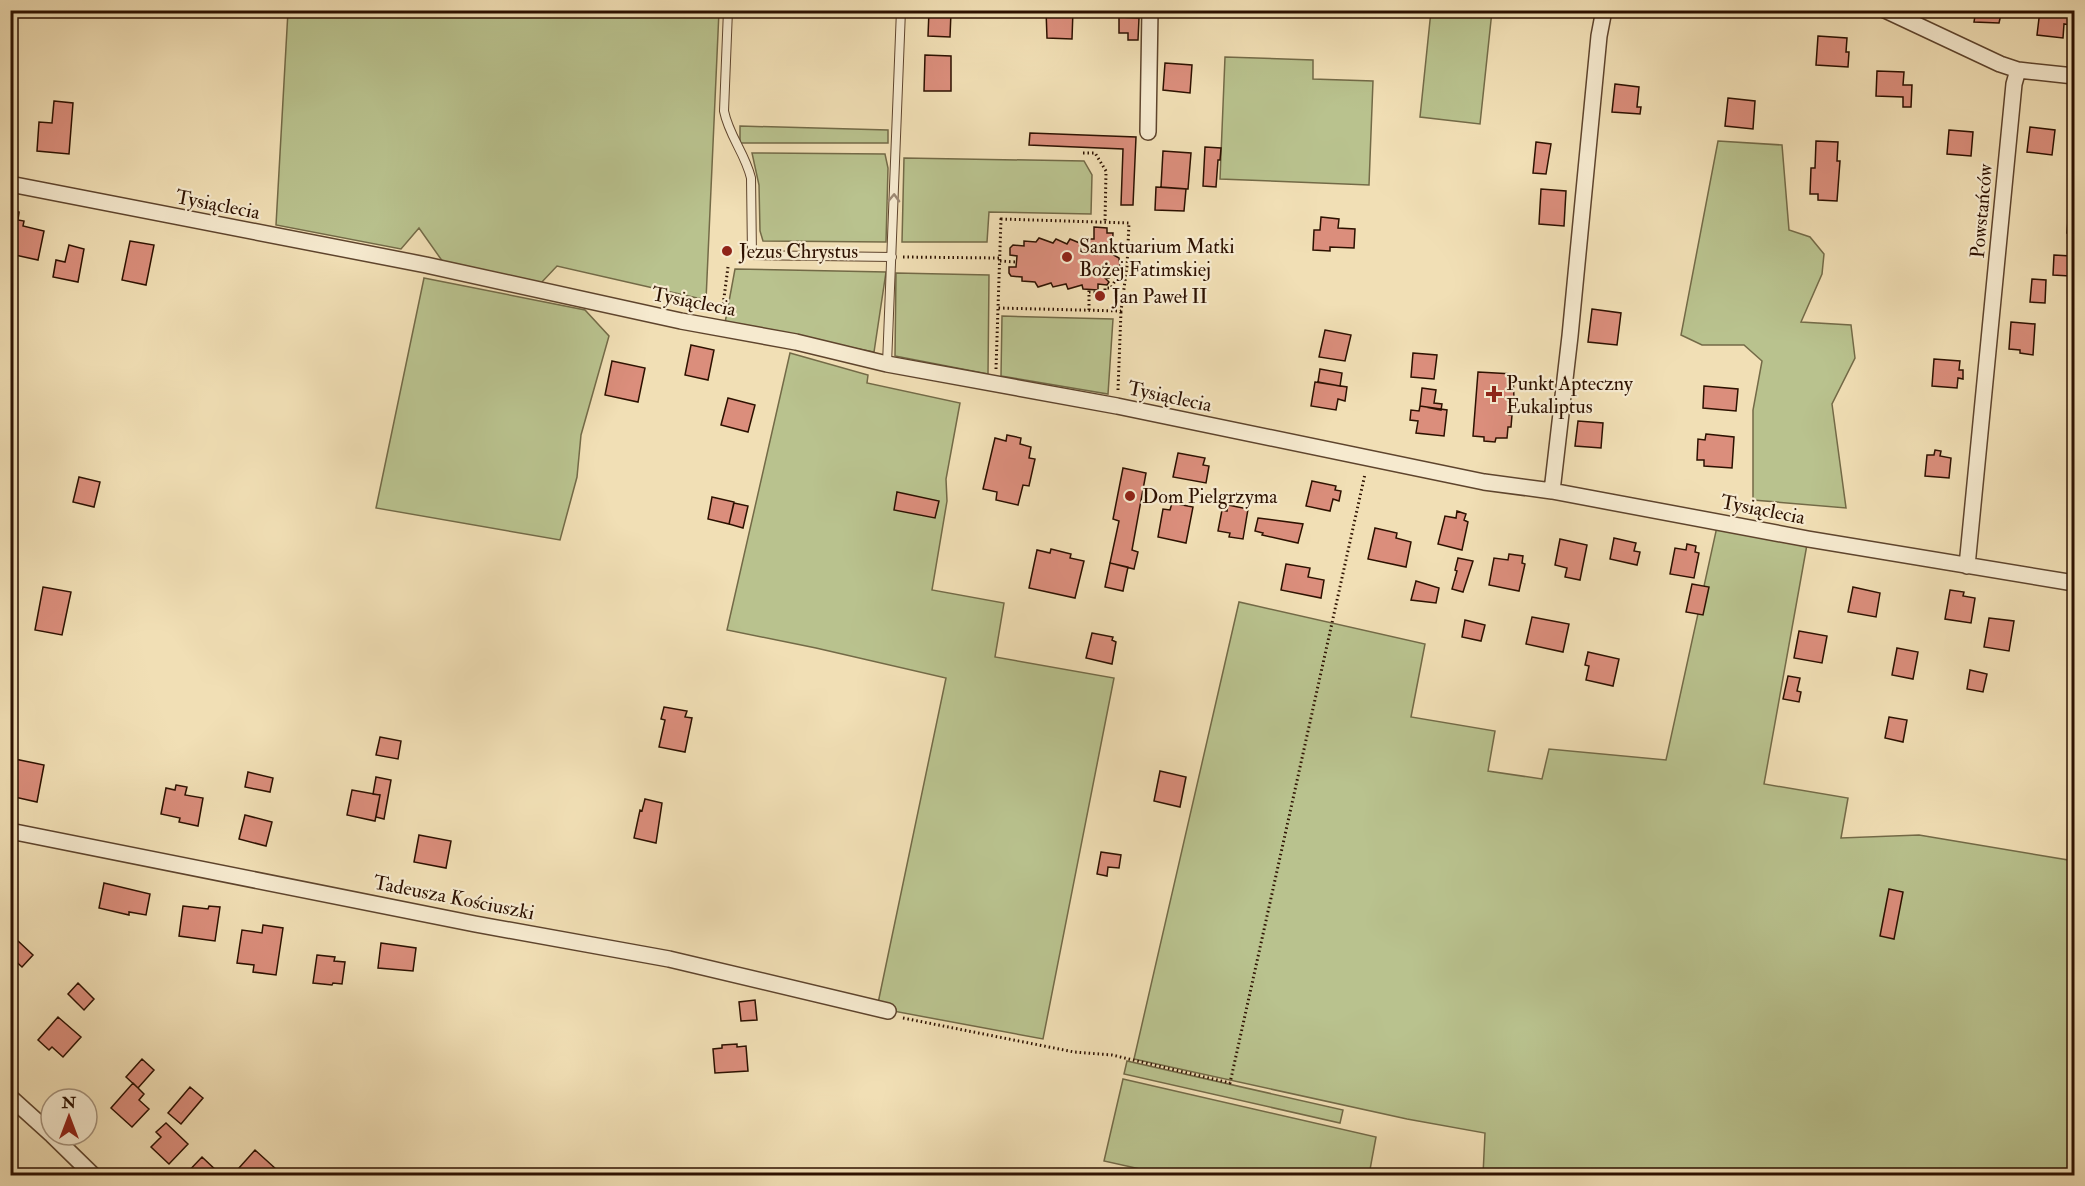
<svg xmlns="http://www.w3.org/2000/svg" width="2085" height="1186" font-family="'IM FELL Double Pica',serif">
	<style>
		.green { fill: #b9c28e; stroke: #736a47; stroke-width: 1.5 }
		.building { fill: #db8e7c; stroke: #2d1100; stroke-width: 1.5 }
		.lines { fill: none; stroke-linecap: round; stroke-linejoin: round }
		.service-casing { stroke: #5e442d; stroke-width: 10 }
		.minor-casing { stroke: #5e442d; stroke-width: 18 }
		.path { stroke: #2d1100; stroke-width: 3; stroke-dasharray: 1.5 3; stroke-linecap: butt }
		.service { stroke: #f6eacf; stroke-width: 8 }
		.minor { stroke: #f6eacf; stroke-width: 15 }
		.oneway { stroke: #9c8872 }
		.poi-dot { fill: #8f2418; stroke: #f6eacf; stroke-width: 2 }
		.labels { text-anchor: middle; stroke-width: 4.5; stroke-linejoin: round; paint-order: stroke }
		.street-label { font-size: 20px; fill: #2d1100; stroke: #f6eacf }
		.poi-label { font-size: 20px; fill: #2d1100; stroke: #f6eacf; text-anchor: start }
	</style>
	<rect width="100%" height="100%" fill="#f1dfb5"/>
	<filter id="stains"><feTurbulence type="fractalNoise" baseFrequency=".00333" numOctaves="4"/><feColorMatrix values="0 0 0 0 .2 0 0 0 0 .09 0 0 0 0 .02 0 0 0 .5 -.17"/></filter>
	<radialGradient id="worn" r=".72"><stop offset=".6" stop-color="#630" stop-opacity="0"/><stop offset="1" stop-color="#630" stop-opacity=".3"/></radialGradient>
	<path class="green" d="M288,11H719L706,300L557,266L541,283L443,262L419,228L401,249L276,225Z
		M1431,11H1492L1480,124L1420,117Z
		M1225,57L1313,60V79L1373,81L1369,185L1220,179Z
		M740,126L888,130V143H740Z
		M1718,141L1782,145L1789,230L1810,237L1824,254L1822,274L1801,322L1851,325L1855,358L1832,404L1846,508L1753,500V410L1762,361L1744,345H1702L1681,335Z
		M752,153L885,154L888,168L886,242L763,241L760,231L759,185Z
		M904,158L1084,161L1092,175L1091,214L989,212L987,242H902Z
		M735,269L886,272L874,352L725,323Z
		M896,273L989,275L988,374L895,356Z
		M424,278L585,310L609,336L581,435L577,477L560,540L376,508Z
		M1002,316L1113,319L1108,394L1001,376Z
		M790,353L868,375L867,383L960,403L946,479L947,501L932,590L1004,603L995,657L1114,678L1043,1039L877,1008L946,678L816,648L727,630Z
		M1718,522L1808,539L1764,784L1848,798L1841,838L1919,835L2074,861V1175H1483L1485,1133L1407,1119L1134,1059L1239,602L1425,644L1411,717L1495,731L1488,771L1542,779L1549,749L1666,760Z
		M1127,1061L1343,1110L1340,1123L1124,1074Z
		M1123,1079L1376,1137L1369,1175H1304L1277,1169L1275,1175H1167L1104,1161Z"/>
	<path class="building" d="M1046,10H1073L1072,39L1047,38Z
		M1976,10H2002L1999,23L1974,22Z
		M2040,10L2071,13L2070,25L2064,24L2063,38L2037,35Z
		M929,11L951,12L950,37L928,36Z
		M1119,17L1139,18L1138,40H1128V33H1119Z
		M1818,36L1847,38L1846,52H1849L1848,67L1816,65Z
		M925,55L951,56V91H924Z
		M1165,63L1192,65L1190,93L1163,90Z
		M1877,71L1904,72L1903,85H1912L1911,107H1903V97L1876,96Z
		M1615,84L1639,87L1637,107H1641L1640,114L1612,112Z
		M1728,98L1755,101L1753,129L1725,126Z
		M54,101L73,103L69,154L37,151L39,122L52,123Z
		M2030,127L2055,130L2052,155L2027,152Z
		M1949,130L1973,132L1971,156L1947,154Z
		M1030,133L1136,137L1133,205H1121L1123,149L1029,145Z
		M1816,141L1838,142L1837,161H1840L1837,201L1818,200V194H1810L1811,168H1815Z
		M1536,142L1551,144L1546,174L1533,173Z
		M1205,147L1221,148L1220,160H1218L1216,187L1203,186Z
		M1163,151L1191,153L1188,189L1161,187Z
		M1156,187L1186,189L1184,211L1155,210Z
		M1541,189L1566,191L1564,226L1539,224Z
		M2069,207H2074V233H2067Z
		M10,210L19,212L18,220L24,221L23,226L44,231L38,260L15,255L17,248L10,246Z
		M1321,217L1339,219L1338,228L1355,229L1354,248L1330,247V251L1313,250L1314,230H1320Z
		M1094,227L1107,228V233H1113L1112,254L1119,258L1120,266L1117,273L1109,276V278L1104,277L1109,282L1107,285L1098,284V290L1083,289L1082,285L1068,289L1066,284L1053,287L1051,283L1038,287L1035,282L1022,281V277L1011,276L1009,273V267H1016L1017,256L1010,255V248L1013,245L1024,246V241L1036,242L1039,238L1053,243L1056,239L1067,244L1070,239L1082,244L1086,239H1094Z
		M130,241L154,245L146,285L122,280Z
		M69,245L84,249L78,282L53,277L56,260L65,262Z
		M2054,255L2071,256L2070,276L2053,275Z
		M2032,279L2046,280L2045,303L2030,302Z
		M1592,309L1621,313L1617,345L1588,342Z
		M2011,322L2035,324L2033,355L2020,353V350L2009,349Z
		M1325,330L1351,335L1345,361L1319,357Z
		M691,345L714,350L708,380L685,375Z
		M1413,353L1437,355L1434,379L1411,377Z
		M1934,359L1960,361L1959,370H1963V379L1958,378L1957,388L1932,386Z
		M612,361L645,368L638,402L605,395Z
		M1320,369L1342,373L1340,386L1318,382Z
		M1478,372L1513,374L1514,399H1510L1509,415H1512L1511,427H1508L1507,438H1496L1495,442L1484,441V437L1473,436Z
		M1315,382L1347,387L1345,401L1338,399L1336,410L1311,406Z
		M1704,386L1738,389L1736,411L1703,408Z
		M1422,388L1436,390L1434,403L1442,404L1441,410L1420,406Z
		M728,398L755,405L748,432L721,425Z
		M1420,406L1447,410L1444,436L1416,433L1418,421L1410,420L1411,410L1419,411Z
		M1578,421L1603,423L1601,448L1575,446Z
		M1706,434L1734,437L1732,468L1704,466V460H1697L1698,439L1705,440Z
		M1007,435L1021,438L1020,444L1031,447L1029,458L1035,459L1029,486L1023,485L1018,505L996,500L997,492L983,489L995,438L1006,441Z
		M1935,450L1941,451L1940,456L1951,458L1949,478L1925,476L1927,455H1934Z
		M1178,453L1205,458L1203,465L1209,466L1206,483L1173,477Z
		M1123,468L1146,473L1132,550L1138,552L1134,569L1110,563L1119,521L1113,519Z
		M79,477L100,482L94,507L73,502Z
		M1312,481L1336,486L1335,490L1341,491L1339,501L1333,499L1330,511L1306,506Z
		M897,492L939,501L935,518L894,510Z
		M712,497L734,502L729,524L708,519Z
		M734,503L748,506L743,528L729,524Z
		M1172,503L1193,507L1186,543L1158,537L1163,509L1170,510Z
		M1228,505L1248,509L1243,539L1229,537L1230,533L1218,531L1222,510L1227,511Z
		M1457,511L1466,514L1464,520L1468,522L1462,550L1438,544L1445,516L1456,518Z
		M1258,518L1303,524L1298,543L1262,535L1263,533L1255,531Z
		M1375,528L1397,533L1396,538L1411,542L1406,567L1368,559Z
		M1614,538L1636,543L1634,551L1640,552L1637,565L1610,559Z
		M1560,539L1587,545L1580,580L1565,577L1567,568L1555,565Z
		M1687,544L1696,546L1695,552L1699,553L1694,578L1670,574L1675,548L1686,550Z
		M1051,549L1071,554L1070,558L1084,561L1075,598L1029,588L1037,550L1050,553Z
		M1509,554L1523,556L1522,563L1525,564L1519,591L1489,585L1494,558L1508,560Z
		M1458,558L1473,561L1463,592L1452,589L1457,571L1455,570Z
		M1110,563L1128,567L1123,591L1105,587Z
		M1286,564L1310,568L1308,577L1324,580L1321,598L1281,590Z
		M1416,581L1439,588L1436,603L1411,600Z
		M1692,584L1709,587L1703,615L1686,612Z
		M43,587L71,592L62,635L35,630Z
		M1853,587L1880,593L1876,617L1848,612Z
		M1950,590L1964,592L1963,596L1975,598L1971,623L1945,619Z
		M1532,617L1569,624L1563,652L1526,644Z
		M1989,618L2014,621L2009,651L1984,647Z
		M1465,620L1485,625L1481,641L1462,637Z
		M1799,631L1827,636L1822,663L1794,658Z
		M1092,633L1113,637L1112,640L1116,642L1112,664L1086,658Z
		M1897,648L1918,652L1913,679L1892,675Z
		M1588,652L1619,659L1613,686L1586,680L1589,666L1585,665Z
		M1970,670L1987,674L1983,692L1967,689Z
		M1788,676L1800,678L1797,691L1801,692L1799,702L1783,699Z
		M664,707L687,711L685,717L692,718L685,752L659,747L665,720L661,719Z
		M1889,717L1907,720L1903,742L1885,738Z
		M380,737L401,741L398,759L376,755Z
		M10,758L44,765L37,802L10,796Z
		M1160,771L1186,777L1180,807L1154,801Z
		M248,772L273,778L270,792L245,787Z
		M376,777L391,780L384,819L376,817L380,795L373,794Z
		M176,785L187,787L185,795L203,798L198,826L179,822L180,818L161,814L166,788L175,790Z
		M352,790L380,795L375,821L347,815Z
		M645,799L662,803L656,843L634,838L640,810L642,811Z
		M245,815L272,822L266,846L239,839Z
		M419,835L451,841L446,868L414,862Z
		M1101,852L1121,855L1119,868L1108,867L1107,876L1097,874Z
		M104,883L150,894L146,915L129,912V915L99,908Z
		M1889,889L1903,892L1894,939L1880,936Z
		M183,906L208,909L209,906L220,907L215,941L179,936Z
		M263,925L283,928L276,975L253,972L254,965L237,963L242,930L262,933Z
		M17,940L33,955L22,967L10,956V947Z
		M381,943L416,948L413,971L378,968Z
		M317,955L335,957L334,961L345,962L342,984L333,983L332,985L313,983Z
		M78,983L94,999L84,1010L68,994Z
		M755,1000L757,1020L741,1021L739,1002Z
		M58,1017L81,1037L63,1057L52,1047L49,1050L38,1040Z
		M737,1044V1047L746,1046L748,1071L715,1073L713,1049L722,1048V1045Z
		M142,1059L154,1070L138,1088L126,1077Z
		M133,1083L144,1094L139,1100L149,1109L132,1127L111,1108Z
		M190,1087L203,1098L181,1124L168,1113Z
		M166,1123L188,1144L169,1164L151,1147L161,1137L156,1132Z
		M255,1150L276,1169L270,1176H247L239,1168Z
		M202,1157L220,1174L219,1176H184Z"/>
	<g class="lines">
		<defs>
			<path id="service" d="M728,10L724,111C729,136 745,153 751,178L752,255L892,257
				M887,364L901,10"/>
			<path id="minor" d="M1885,10L2000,64L2018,70L2074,76
				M1148,132L1150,10
				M10,184L426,265L681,321L796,342L887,364L1117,406L1484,482L1552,491L1808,539L2074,583
				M1552,491L1570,336L1599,36L1604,10
				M1967,566L2014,84L2018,70
				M10,831L475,924L669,959L888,1011
				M10,1097L51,1134
				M52,1135L94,1176"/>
		</defs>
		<use href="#service" class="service-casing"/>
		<use href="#minor" class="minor-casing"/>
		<path class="path" d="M1856,10L1870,17
			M1083,153H1095L1106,171L1105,222
			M1001,219L1129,223L1127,266L1121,311L998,308Z
			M903,257L999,258
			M1000,261L1016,262
			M1089,292H1105V288H1111L1121,270H1127
			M1089,310V289
			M722,313L728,267
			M996,369L998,308
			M1118,390L1121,311
			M903,1018L1074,1052L1112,1055L1230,1083L1365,474"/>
		<use href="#service" class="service"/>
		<use href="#minor" class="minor"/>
	</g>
	<defs><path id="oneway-chevron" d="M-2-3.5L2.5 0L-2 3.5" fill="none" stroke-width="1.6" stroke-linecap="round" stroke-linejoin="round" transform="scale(1.5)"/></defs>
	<use class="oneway" href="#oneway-chevron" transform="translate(894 198) rotate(-88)"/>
	<g class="poi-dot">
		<circle cx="727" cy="251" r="6"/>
		<circle cx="1067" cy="257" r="6"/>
		<circle cx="1100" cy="296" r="6"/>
		<path d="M1491 385h6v6h6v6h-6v6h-6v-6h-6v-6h6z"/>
		<circle cx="1130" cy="496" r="6"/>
	</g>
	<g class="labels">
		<g class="street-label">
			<text transform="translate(218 204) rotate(11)" y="7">Tysiąclecia</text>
			<text transform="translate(1981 211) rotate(-85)" y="7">Powstańców</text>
			<text transform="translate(694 301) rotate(11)" y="7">Tysiąclecia</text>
			<text transform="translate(1170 396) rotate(12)" y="7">Tysiąclecia</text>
			<text transform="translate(1763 509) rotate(11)" y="7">Tysiąclecia</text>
			<text transform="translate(454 897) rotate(11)" y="7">Tadeusza Kościuszki</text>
		</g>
		<g class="poi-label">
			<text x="1079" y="253">Sanktuarium Matki<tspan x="1079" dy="23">Bożej Fatimskiej</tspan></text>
			<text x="739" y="258">Jezus Chrystus</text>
			<text x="1112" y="303">Jan Paweł II</text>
			<text x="1506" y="390">Punkt Apteczny<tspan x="1506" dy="23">Eukaliptus</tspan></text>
			<text x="1142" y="503">Dom Pielgrzyma</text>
		</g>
	</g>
	<rect width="2085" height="1186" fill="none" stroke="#f1dfb5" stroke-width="36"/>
	<rect x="12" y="12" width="2061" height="1162" fill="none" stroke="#2d1100" stroke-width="3"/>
	<rect x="18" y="18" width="2049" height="1150" fill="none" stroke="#2d1100" stroke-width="1.5"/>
	<g transform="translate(69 1117)"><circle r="28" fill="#f6eacf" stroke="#a6937c" stroke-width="1.5"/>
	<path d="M0-4.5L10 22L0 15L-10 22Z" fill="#8f2418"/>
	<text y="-9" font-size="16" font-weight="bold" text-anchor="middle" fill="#2d1100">N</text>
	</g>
	<rect width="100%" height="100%" filter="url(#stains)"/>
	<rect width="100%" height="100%" fill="url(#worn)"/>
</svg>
